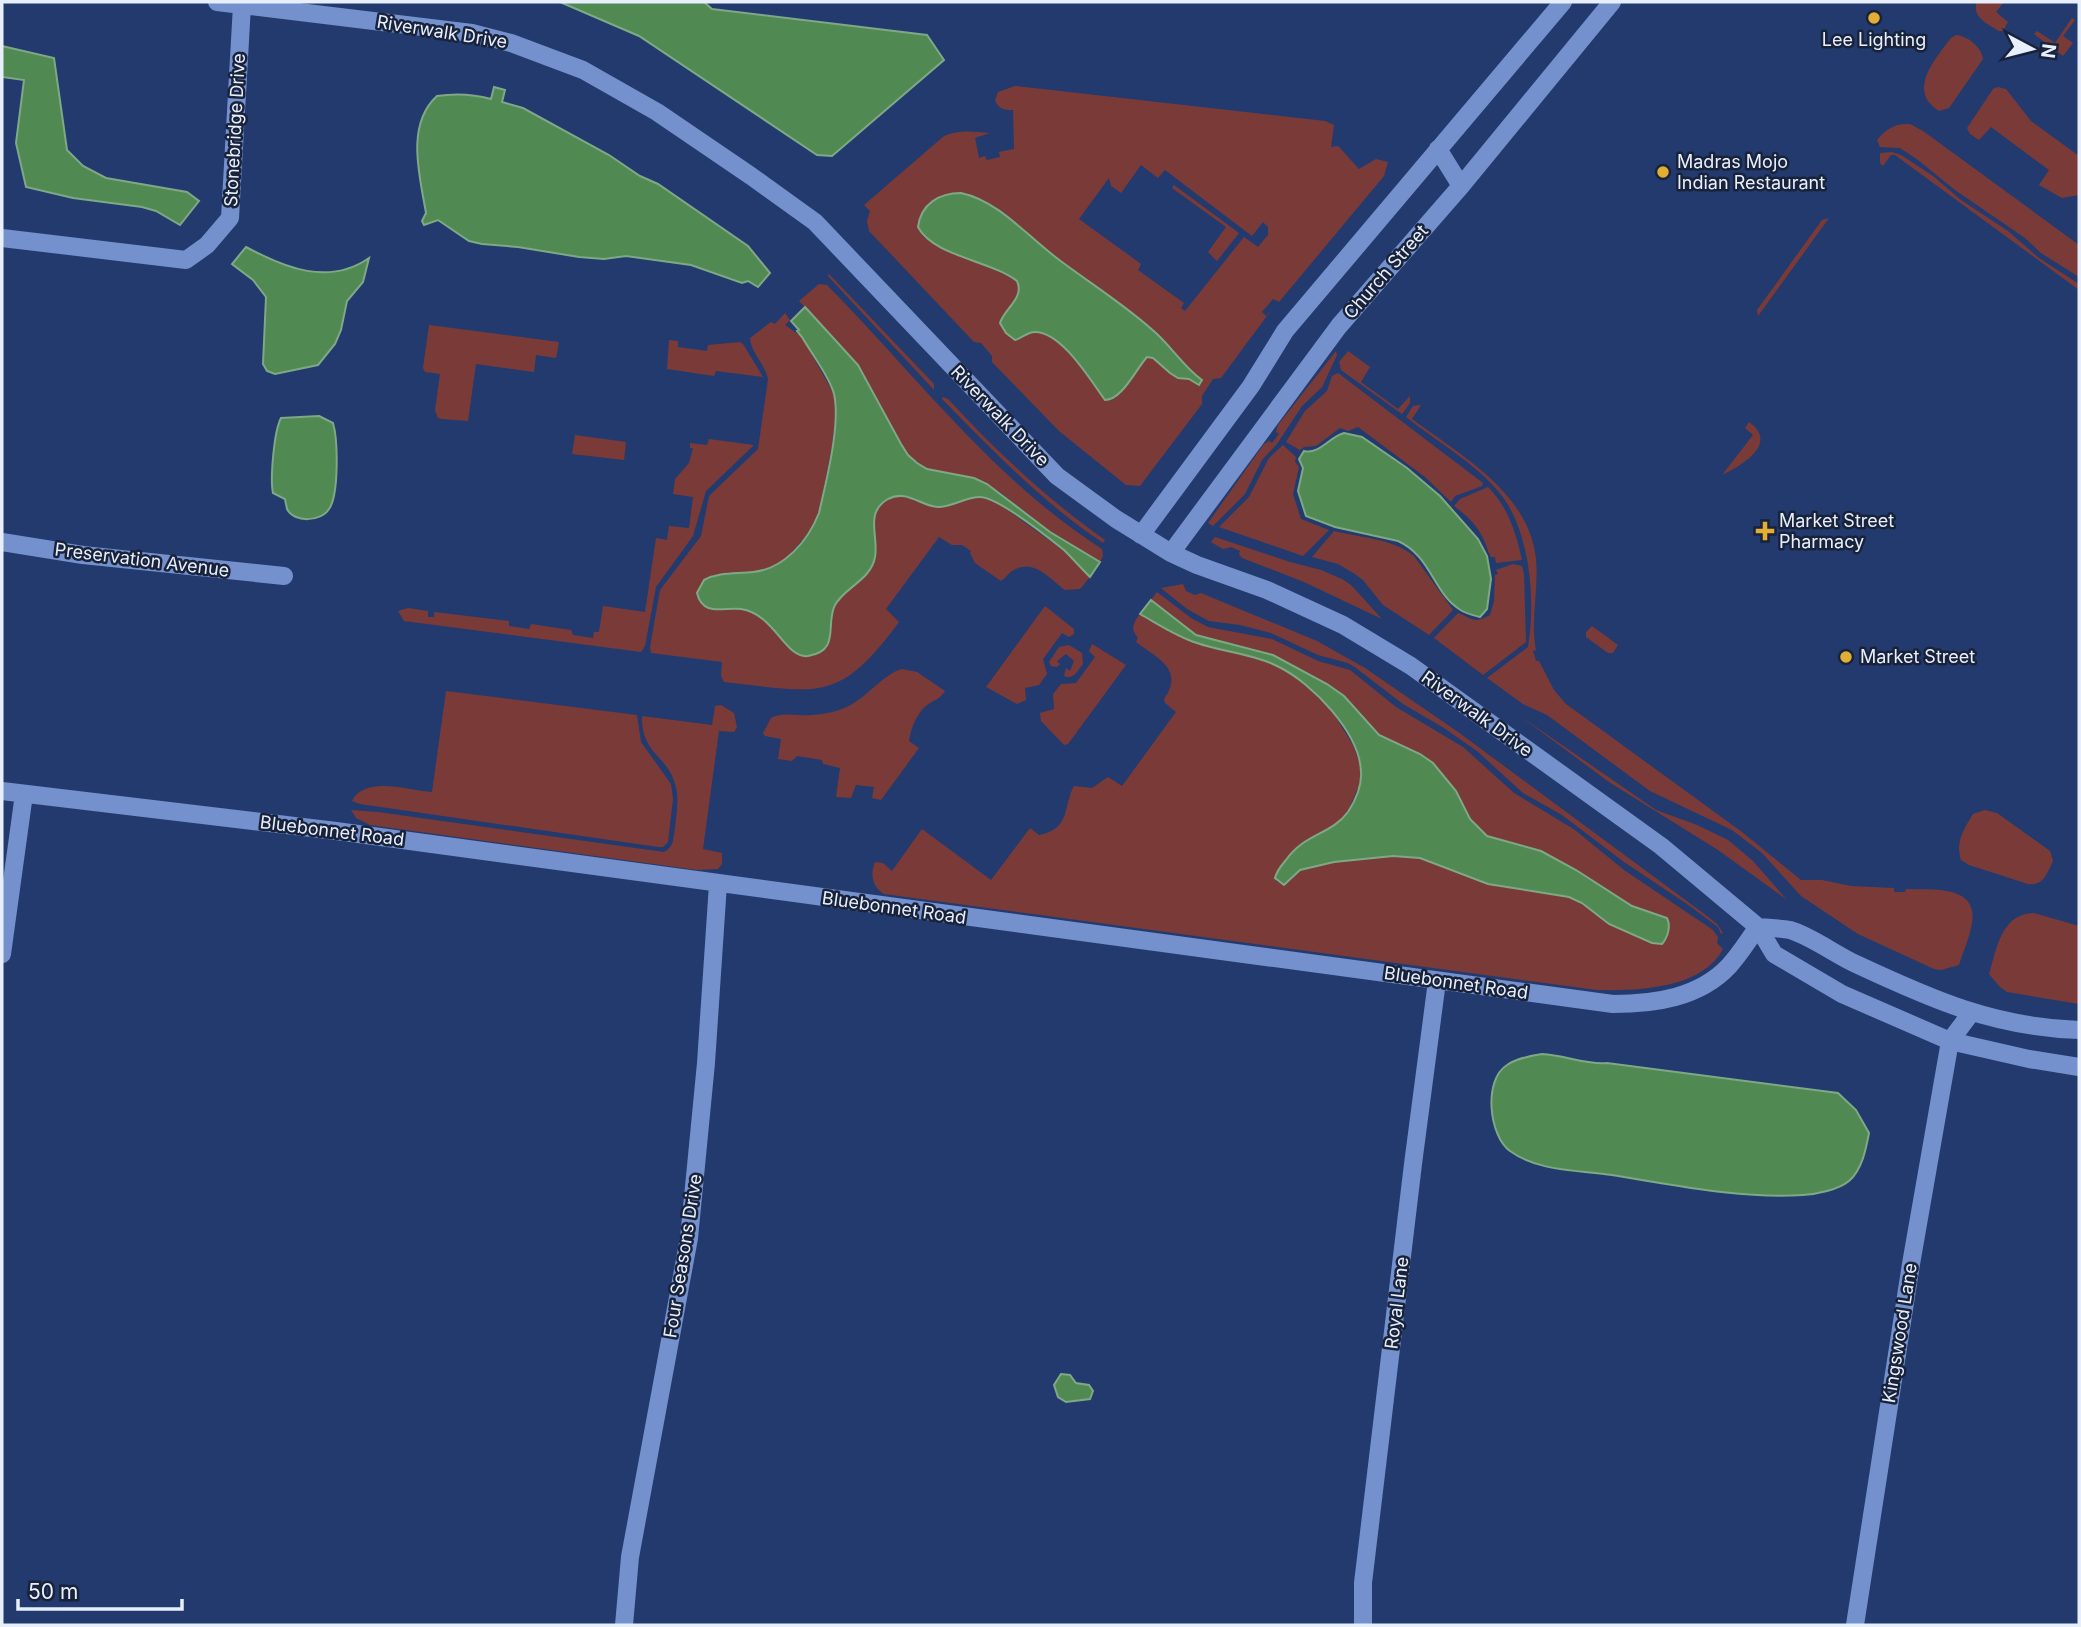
<svg xmlns="http://www.w3.org/2000/svg" width="2081" height="1627" font-family="Inter,sans-serif">
	<style>
		.green { fill: #7a3b38; fill-rule: evenodd }
		.water { fill: #518953; stroke: #7ea886; stroke-width: 2 }
		.lines { fill: none; stroke-linecap: round; stroke-linejoin: round }
		.minor { stroke: #7491cd; stroke-width: 18 }
		.poi-dot { fill: #e2af34; stroke: #18233b; stroke-width: 2.5 }
		.labels { text-anchor: middle; stroke-width: 5; stroke-linejoin: round; paint-order: stroke }
		.street-label { font-size: 18px; fill: #e8effc; stroke: #18233b }
		.poi-label { font-size: 18px; fill: #e8effc; stroke: #18233b; text-anchor: start }
	</style>
	<rect width="100%" height="100%" fill="#233a6e"/>
	<path class="green" d="M1977,2H2004L1996,12L2008,22L2003,31H1999C1988,24 1971,17 1977,2Z
		M2072,18L2075,20L2063,36L2073,43L2063,56L2034,34L2037,31L2055,43Z
		M1956,35C1967,36 1982,47 1983,59L1949,108L1939,111C1906,91 1936,58 1951,38Z
		M1015,86L1325,121L1334,125L1331,147L1338,146L1359,169L1376,159L1388,162L1384,176L1279,302L1273,299L1262,312L1266,316L1275,305L1221,378L1213,379L1202,396V404L1140,486L1126,485L1059,431L992,362V356L981,343L974,342L869,231L867,221L870,211L864,205L944,136C960,129 974,132 990,133L975,138L979,158L985,156L987,160L1000,157L999,152L1014,149L1013,110C1004,110 998,109 995,100L998,92ZM1141,165L1158,178L1165,170L1252,236L1263,222L1268,227V235L1258,247L1244,237L1185,311L1181,308L1184,303L1138,270L1141,264L1079,219L1109,178L1111,186L1121,193ZM961,193C999,201 1027,237 1058,259C1090,284 1127,306 1157,334C1173,348 1184,367 1202,380L1170,373L1153,358L1147,357C1135,370 1126,394 1109,401C1094,380 1060,331 1033,332L1020,339L1003,315C1013,307 1022,293 1017,281L993,268L962,257L926,239L922,234Z
		M1998,87L2006,89L2031,121L2079,156V195L2062,198L2039,185L2049,170L1991,127L1979,140L1970,134L1967,128L1993,89Z
		M1910,124L1923,131L2079,245V277L2041,253L2025,238L1955,190L1918,160L1900,148L1880,147L1877,140C1886,129 1895,123 1910,124Z
		M1892,152L1901,155L1933,176L1961,200L2008,231L2039,258L2079,284V290L1895,155H1891L1883,166L1880,163V153Z
		M1174,185L1239,233L1217,261L1208,252L1226,227L1172,188Z
		M1829,218L1758,316L1757,310L1822,220Z
		M829,274L934,384V390L828,276Z
		M819,284L827,285C916,375 994,480 1102,549L1103,556L1100,562L1050,532L1000,492L974,478L927,469L917,463L908,456L901,444L858,365L799,301Z
		M785,313L790,320L785,325L802,337L834,394L836,412L832,446L819,513L811,530L786,559L776,566L751,573L708,609C722,611 735,607 748,610C772,616 779,642 798,655C808,644 824,632 831,619C834,612 834,606 839,599C850,587 866,580 873,565C884,541 858,513 892,498C910,490 924,508 943,506C962,504 975,492 995,501L1063,550L1090,577L1080,589L1065,590C1050,579 1034,558 1014,570C1008,573 1006,578 1001,581L975,563L970,553L971,551L962,545H952L939,537L886,609L899,622C838,705 818,692 724,682L721,676L722,662L651,653L650,647L660,590L701,536L709,496L758,449L768,379C765,364 751,353 750,338L771,322L775,324Z
		M429,325L559,342L556,358L536,355L534,372L476,364L468,421L442,419L438,418L435,410L440,374L425,372L423,368Z
		M669,340L678,341V347L707,351L708,345L740,342L743,344L763,377L716,371L714,376L667,369Z
		M1336,351L1337,355L1322,387L1302,406L1277,444L1262,460L1245,494L1213,526L1208,523L1264,444L1269,441L1272,443L1279,434L1276,432L1278,425Z
		M1348,351L1370,367L1361,382L1398,409L1410,396V403L1402,414L1341,370L1339,362Z
		M1338,373L1483,483L1482,486L1455,496L1451,502L1425,477L1358,427L1348,431L1340,428L1316,446L1304,447L1300,450L1286,442L1305,411L1327,391L1332,376Z
		M943,397L948,399C997,452 1047,499 1105,540L1103,543C1042,502 993,451 942,399Z
		M1421,405L1412,419C1460,455 1529,492 1536,559C1539,590 1530,620 1536,650L1533,651L1536,661H1539L1554,690L1566,704L1742,832L1801,880H1822L1851,886L1894,888V892H1905L1906,889C1929,890 1979,884 1972,923C1970,937 1963,951 1959,965L1941,970L1934,969L1858,934L1801,896L1762,853L1732,830L1650,791L1547,715L1523,704L1487,678L1528,647C1536,600 1530,529 1499,492C1475,463 1435,440 1406,417L1413,406Z
		M1749,422C1780,444 1740,466 1722,475L1753,435L1745,428Z
		M575,435L626,442L624,460L572,454Z
		M709,439L754,445L706,491L693,536L656,587L645,646L641,652L404,621L398,611L408,608L428,611V617H434V612L509,621V626L529,629L531,624L571,630L573,635L593,638L594,632H599L603,606L645,612L656,538L667,540L669,526L689,528L693,497L673,494L675,479L689,463L693,448H690V443L707,445Z
		M1283,445L1296,457L1295,462L1299,467L1293,494L1301,519L1329,530L1303,556L1219,527L1249,497L1269,458Z
		M1488,487C1508,507 1516,533 1522,560L1496,563L1495,557H1491C1487,550 1486,543 1482,536C1476,524 1465,514 1454,506L1460,499Z
		M1334,531C1360,538 1392,538 1414,556L1453,610L1429,635L1383,605L1363,580L1355,574L1338,564L1312,557Z
		M1215,537L1290,562L1321,570L1342,579L1351,585L1382,619L1304,582L1242,558L1239,554L1240,551L1231,547L1223,549L1211,542Z
		M1513,564L1522,566L1524,574L1526,642L1483,675L1434,638L1458,613C1473,619 1474,624 1490,615L1494,601L1495,575L1498,574L1496,570Z
		M1183,584L1186,591L1195,595L1201,593L1317,641L1365,668L1458,732L1703,913L1717,924L1723,933L1721,934L1718,927L1687,904L1624,862L1562,815L1523,793L1477,751L1444,728L1403,704L1356,668L1348,663L1318,655L1271,633L1240,625L1209,621L1187,609L1161,588Z
		M1157,592L1191,618L1208,627L1272,639L1318,661L1350,670L1396,707L1463,747L1514,793L1575,830L1624,870L1713,930L1718,937L1717,943L1723,949C1702,989 1637,991 1597,990L884,894C872,887 870,874 875,862L883,863L892,871L922,829L991,880L1030,828L1039,835C1071,829 1063,806 1074,786L1092,788L1108,777L1122,786L1176,712L1165,703L1164,699C1185,669 1157,658 1136,642L1138,638C1130,629 1133,623 1140,614L1189,640L1261,660L1289,672L1303,682L1332,711L1353,745L1362,770L1361,781L1348,811L1338,823L1276,873V881L1284,885L1300,870L1334,862L1393,856L1420,858L1465,875L1531,891L1569,897L1582,903L1614,926L1664,916L1644,912L1632,906L1576,870L1541,851L1487,836L1470,819L1456,791L1433,763L1379,735L1344,696L1327,684L1273,655L1196,635L1151,600Z
		M1045,606L1074,629V634L1069,637L1062,633L1043,659L1047,674L1039,685L1025,688L1026,700L1017,704L986,687Z
		M1592,626L1618,645L1613,653H1608L1586,637V632Z
		M1092,644L1126,665L1068,744L1064,745L1041,721L1040,713L1054,709L1053,694L1061,684L1076,683L1095,657L1089,651Z
		M1069,645L1082,653L1083,664C1077,671 1074,680 1064,676L1066,668L1070,671L1074,661L1066,654L1057,661L1060,664L1057,667L1051,666L1049,662L1059,647Z
		M902,669L917,672L945,691C940,699 934,700 927,705C916,714 911,728 909,741L919,748L881,800L872,798L874,787L856,785L851,798L836,797L840,768L823,764L822,760L797,756L792,761L778,759L781,739L765,736L763,733L771,718C781,713 788,715 798,715C812,716 829,714 842,709C865,701 881,675 902,669Z
		M446,691L637,715L641,742L671,784L673,799L668,842L663,847H658L360,804L352,801C365,775 408,790 432,792Z
		M721,705L734,713L737,727L734,732L719,731L703,849L722,853V864L718,869L697,870L370,825L356,818L351,810L378,812L664,852C674,847 673,839 675,828C676,814 680,798 675,784C667,755 641,754 642,716L712,725L715,706Z
		M1520,716L1656,810L1697,825L1728,840L1753,861L1786,899L1718,850L1609,782Z
		M1985,810L1997,813L2050,851L2053,861C2047,873 2044,886 2028,884L1969,865L1961,860C1955,842 1964,829 1973,814Z
		M2034,913L2079,926V1004L2007,992L2000,987L1989,974C1997,948 2001,914 2034,913Z"/>
	<path class="water" d="M560,2H704L712,9L927,35L944,60L832,156L817,155L639,36Z
		M2,46L54,58L67,150L83,166L106,178L187,192L199,201L180,225L156,211L142,207L73,198L26,187L16,143L24,80L2,77Z
		M494,87L505,90L502,102L523,108L609,155L640,176L658,184L748,246L770,273L758,287L748,281L742,283L691,265L626,256L604,259L579,257L518,247L482,244L469,241L438,220L424,225L422,221L426,213C420,177 405,125 437,96C456,93 473,94 491,99Z
		M961,193C999,201 1028,237 1058,259C1091,284 1127,306 1157,334C1173,349 1185,368 1202,380L1199,385L1189,379L1178,378L1170,373L1153,358L1147,357C1136,369 1122,400 1105,400C1091,381 1062,332 1035,332C1027,332 1023,338 1015,340L1006,333L1000,323C1004,309 1025,298 1017,281C992,261 933,256 918,227C921,204 939,193 961,193Z
		M246,247C285,268 329,286 369,258L363,282L347,301L341,330L335,344L318,365L275,374L267,371L263,364L266,297L253,280L232,264Z
		M805,307L858,365L901,444L908,455L917,463L927,469L974,478L987,484L1050,532L1100,562L1090,577C1081,568 1073,559 1064,550C1049,538 997,497 980,497C965,497 953,507 938,507C920,506 907,489 888,499C864,513 879,536 875,557C871,580 845,587 835,605C825,624 841,651 808,656C785,659 775,614 741,609C723,607 703,617 697,593L704,580C719,572 736,574 753,572C784,569 808,541 819,513C826,482 841,424 834,394C830,377 811,353 802,337L797,331L799,330L791,321Z
		M319,416L333,423C338,440 339,495 329,509C321,522 294,523 287,509C287,508 285,500 285,499L273,493C270,479 274,431 281,418Z
		M1344,433L1362,437L1407,468L1440,496L1478,539L1487,556L1491,579L1487,609L1480,617C1473,615 1466,614 1459,609C1433,592 1431,556 1398,541L1335,527L1306,516L1298,491L1303,468L1299,459L1304,451C1319,455 1329,437 1344,433Z
		M1151,600L1196,635L1273,655L1327,684L1344,696L1379,735L1420,754L1433,763L1456,791L1470,819L1487,836L1541,851L1576,870L1632,906L1667,918C1671,926 1668,937 1662,944L1652,943L1609,924L1582,903L1569,897L1488,884L1420,858L1393,856L1334,862L1300,870L1284,885L1275,878C1277,870 1281,866 1286,860C1305,833 1331,835 1348,812C1355,801 1362,785 1361,772C1360,733 1312,683 1279,667C1254,654 1223,652 1197,643C1177,637 1158,624 1140,614Z
		M1542,1054C1565,1055 1585,1065 1607,1063L1838,1093L1856,1110L1869,1133C1866,1149 1862,1170 1849,1181C1838,1190 1817,1194 1803,1195C1740,1199 1675,1185 1612,1175C1579,1170 1539,1172 1510,1151C1489,1136 1483,1080 1507,1065C1517,1058 1531,1056 1542,1054Z
		M1061,1374L1070,1375L1076,1383L1089,1385L1093,1391L1090,1399L1066,1402L1058,1397L1054,1385Z"/>
	<g class="lines">
		<path class="minor" d="M217,2L472,33L511,43L583,70L657,112L751,176L815,222L1057,476L1116,519L1171,553L1197,565L1267,590L1343,625L1411,666L1661,846L1758,927L1774,954L1842,994L1950,1041L2029,1059L2079,1067
			M1438,149L1461,186
			M2,238L186,260L207,245L230,218L242,5
			M1141,535L1251,386L1285,331L1563,2
			M2,542L83,555L284,576
			M1171,553L1339,326L1461,186L1612,2
			M2,791L336,831L1613,1004C1654,1004 1699,998 1729,966C1740,954 1749,939 1758,927
			M1758,927C1768,928 1780,928 1790,930C1811,936 1836,955 1856,964C1933,1000 1994,1027 2079,1030
			M2,954L24,794
			M624,1625L630,1557L689,1238L706,1063L718,884
			M1363,1625V1583L1413,1164L1437,981
			M1855,1625L1911,1264L1950,1041L1971,1013"/>
	</g>
	<g class="poi-dot">
		<circle cx="1874" cy="18" r="7"/>
		<circle cx="1663" cy="172" r="7"/>
		<path d="M1761.5 520.5h7v7h7v7h-7v7h-7v-7h-7v-7h7z"/>
		<circle cx="1846" cy="657" r="7"/>
	</g>
	<g class="labels">
		<g class="street-label">
			<text transform="translate(442 32) rotate(9)" y="6">Riverwalk Drive</text>
			<text transform="translate(235 130) rotate(-87)" y="6">Stonebridge Drive</text>
			<text transform="translate(1386 272) rotate(-49)" y="6">Church Street</text>
			<text transform="translate(1000 416) rotate(46)" y="6">Riverwalk Drive</text>
			<text transform="translate(142 560) rotate(7)" y="6">Preservation Avenue</text>
			<text transform="translate(1477 714) rotate(36)" y="6">Riverwalk Drive</text>
			<text transform="translate(332 831) rotate(7)" y="6">Bluebonnet Road</text>
			<text transform="translate(894 908) rotate(8)" y="6">Bluebonnet Road</text>
			<text transform="translate(1456 983) rotate(8)" y="6">Bluebonnet Road</text>
			<text transform="translate(683 1256) rotate(-81)" y="6">Four Seasons Drive</text>
			<text transform="translate(1397 1303) rotate(-83)" y="6">Royal Lane</text>
			<text transform="translate(1900 1333) rotate(-81)" y="6">Kingswood Lane</text>
		</g>
		<g class="poi-label">
			<text x="1874" y="46" text-anchor="middle">Lee Lighting</text>
			<text x="1677" y="168">Madras Mojo<tspan x="1677" dy="21">Indian Restaurant</tspan></text>
			<text x="1779" y="527">Market Street<tspan x="1779" dy="21">Pharmacy</tspan></text>
			<text x="1860" y="663">Market Street</text>
		</g>
	</g>
	<rect width="2081" height="1627" fill="none" stroke="#e8effc" stroke-width="7"/>
	<g transform="translate(2032 49) rotate(97)" stroke="#18233b" stroke-width="5" paint-order="stroke">
	<path d="M0-5L12 26L0 18L-12 26Z" fill="#e8effc"/>
	<text y="-10" font-size="19" font-weight="bold" text-anchor="middle" fill="#e8effc">N</text>
	</g>
	<path d="M18 1599v10h164v-10" fill="none" stroke="#e8effc" stroke-width="3.5"/>
	<text x="28" y="1599" font-size="21" fill="#e8effc" stroke="#18233b" stroke-width="5" paint-order="stroke">50 m</text>
</svg>
